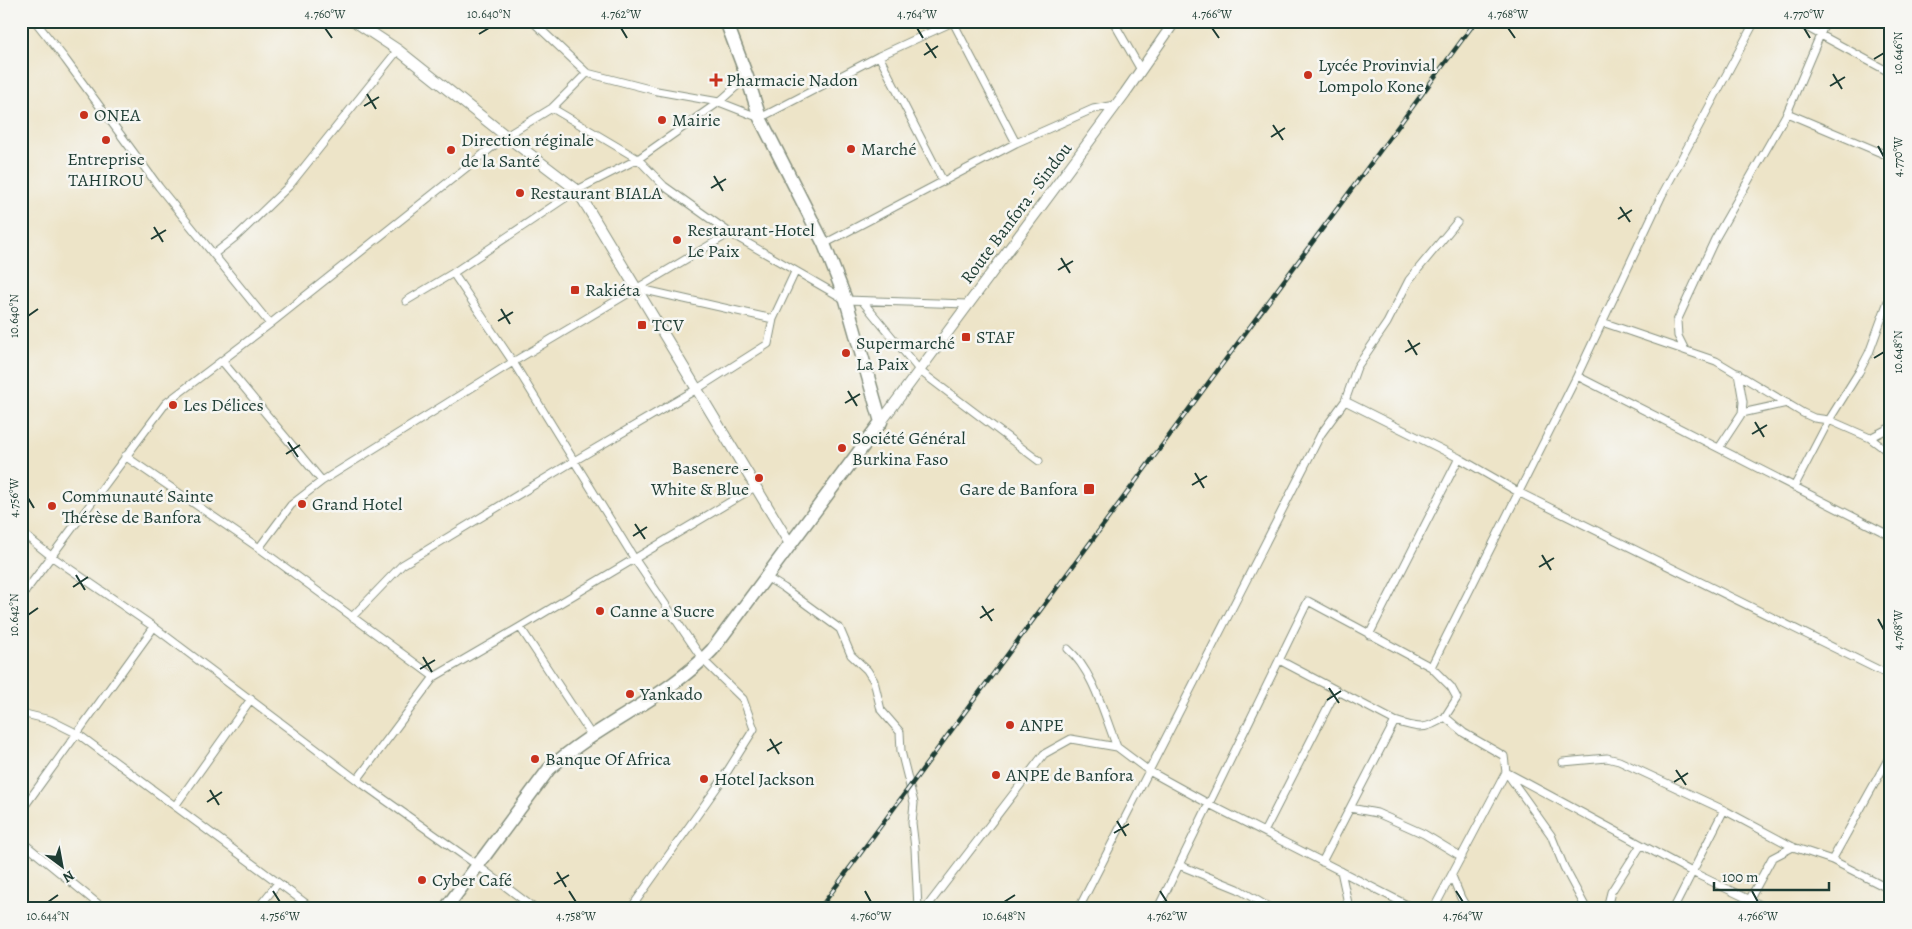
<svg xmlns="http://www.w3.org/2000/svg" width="1912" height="929" font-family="Alegreya,serif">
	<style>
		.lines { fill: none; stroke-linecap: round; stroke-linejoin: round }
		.street-casing { stroke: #86907e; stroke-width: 9 }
		.secondary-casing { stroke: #86907e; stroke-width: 12 }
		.highway-casing { stroke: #86907e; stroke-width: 15 }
		.street { stroke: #fff; stroke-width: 7 }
		.secondary { stroke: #fff; stroke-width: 10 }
		.highway { stroke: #fff; stroke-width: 12 }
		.rail-casing { stroke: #1f3d34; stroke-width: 4.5 }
		.rail { stroke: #f6f6f2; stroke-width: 2.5; stroke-dasharray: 8; stroke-linecap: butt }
		.ticks { fill: none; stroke: #1f3d34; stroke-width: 2 }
		.poi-dot { fill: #c8321e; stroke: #f6f6f2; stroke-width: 2 }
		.labels { text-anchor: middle; stroke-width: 5; stroke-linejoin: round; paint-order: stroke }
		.poi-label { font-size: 18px; fill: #1f3d34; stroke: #f6f6f2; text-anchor: start }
		.street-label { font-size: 18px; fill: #1f3d34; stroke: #f6f6f2 }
		.neatline { fill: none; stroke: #1f3d34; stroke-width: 2 }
		.ticks-label { font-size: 12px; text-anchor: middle; fill: #1f3d34 }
	</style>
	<rect width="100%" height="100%" fill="#f6f6f2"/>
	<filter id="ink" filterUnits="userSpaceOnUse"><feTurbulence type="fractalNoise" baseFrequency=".02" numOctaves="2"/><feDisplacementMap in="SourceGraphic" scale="10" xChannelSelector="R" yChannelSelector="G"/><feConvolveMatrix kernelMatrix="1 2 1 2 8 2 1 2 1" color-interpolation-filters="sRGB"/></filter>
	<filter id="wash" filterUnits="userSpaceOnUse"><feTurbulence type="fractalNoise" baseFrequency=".0096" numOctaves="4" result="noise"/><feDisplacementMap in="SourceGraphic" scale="20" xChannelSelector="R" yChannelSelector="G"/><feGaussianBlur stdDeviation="1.12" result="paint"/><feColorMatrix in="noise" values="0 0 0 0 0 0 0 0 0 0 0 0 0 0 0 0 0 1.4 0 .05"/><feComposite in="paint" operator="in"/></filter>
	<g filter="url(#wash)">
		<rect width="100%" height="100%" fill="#ede4c8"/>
	</g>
	<g filter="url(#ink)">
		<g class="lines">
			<defs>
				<path id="street" d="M35,21L65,59L159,187L270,324
					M532,21L587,73L657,91L719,102L760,118L879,56L955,21
					M1113,21L1141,70
					M1795,21L1891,73
					M1826,21L1787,113L1891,157
					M953,22L1016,143
					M879,56L943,181
					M552,108L638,159L664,186L730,233L846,300L967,304
					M824,244L1016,143L1093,109L1116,105
					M214,254L238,235L289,186L398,50
					M453,273L513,362L634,558L703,660L743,699L754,729L720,783L631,908
					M636,288L773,319
					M406,301L453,273L577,190L638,159L719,102L747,77
					M863,302L920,371L1039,461
					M1602,322L1716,361L1803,413L1814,418L1829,420L1870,438L1891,454
					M1685,350L1678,336L1677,321L1715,239L1787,113
					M222,361L322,481
					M1577,376L1891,536
					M1345,401L1459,458L1520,493L1891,676
					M1742,413L1787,403
					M1870,438L1891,427
					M1719,448L1742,413L1743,402L1738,373
					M125,456L259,548L434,677
					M1794,487L1829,420L1859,372L1869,353L1891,293
					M21,532L51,556L154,627L357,780L477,865L534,908
					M259,548L291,505L322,481L513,362L730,233
					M766,577L784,588L840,629L851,655L867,670L874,681L881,710L900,732L901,751L914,803L912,823L915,848L918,908
					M21,597L166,403L270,324L506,136L552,108L587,73
					M352,617L402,565L574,461L697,389L768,344L773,319L795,272
					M520,627L592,736
					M1369,635L1459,458
					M1068,649C1094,672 1104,715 1117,747
					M1279,660L1395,721L1322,862
					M1431,667L1577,376L1662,195L1755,21
					M21,713L50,720L78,734L312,908
					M1395,721C1416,728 1426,731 1445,717
					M1563,762L1607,758L1619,761L1724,810L1793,847L1832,860L1891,890
					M357,780L434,677L520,627L755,487
					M175,806L251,699
					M1350,808L1377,813L1424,834L1462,857
					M21,811L154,627
					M1264,832L1336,691
					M21,841L103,908
					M1832,860L1891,754
					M1179,865L1238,889L1270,908
					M1341,871L1349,908
					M1452,876L1461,898L1467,908
					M258,908L278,883
					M926,908L1044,754L1071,739L1117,747L1149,771L1209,804L1413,908
					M1079,908L1321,434L1345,401L1357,367L1387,323L1409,280L1457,222
					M1158,908L1308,601L1431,667L1451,687L1457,698L1445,717L1464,733L1504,756L1506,772L1551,835L1564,867L1586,908
					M1434,908L1506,772L1692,872L1767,908
					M1607,908L1611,892L1641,845
					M1674,908L1724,810
					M1745,908L1772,858L1793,847"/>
				<path id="secondary" d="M354,21L398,50L506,136L577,190L790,544
					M881,422L1125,93L1175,21"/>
				<path id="highway" d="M446,908L549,769C599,723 666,699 712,650L881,422L846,300L824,244L760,118L747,77L726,21"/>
			</defs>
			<use href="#street" class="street-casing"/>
			<use href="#secondary" class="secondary-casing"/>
			<use href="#highway" class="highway-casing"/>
			<use href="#street" class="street"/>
			<use href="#secondary" class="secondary"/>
			<use href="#highway" class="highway"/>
			<defs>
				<path id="rail" d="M820,908L1476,21"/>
			</defs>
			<use href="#rail" class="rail-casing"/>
			<use href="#rail" class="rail"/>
		</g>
	</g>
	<path class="ticks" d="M325,28L332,38M621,28L627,38M917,28L923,38M1212,28L1219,38M1508,28L1515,38M1804,28L1810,38M479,34L489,28M926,43L936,58M924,55L938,46M1874,59L1884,53M1833,74L1842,89M1830,86L1845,77M367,94L376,109M364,106L379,97M1273,125L1283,140M1271,137L1285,128M1878,146L1884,157M714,176L723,191M711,188L726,179M1620,207L1630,222M1618,219L1632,210M154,227L163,242M151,239L166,230M1061,258L1070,273M1058,270L1073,261M501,309L510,324M28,316L38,309M498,321L513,312M1408,340L1417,355M1405,352L1420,343M1874,358L1884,352M848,391L857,406M845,403L860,394M1755,422L1764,437M1752,434L1767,425M288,442L298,457M286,454L300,445M1195,473L1204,488M1192,485L1207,476M28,498L34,508M635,524L645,539M633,536L647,527M1542,555L1551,570M1539,567L1554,558M76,575L85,590M73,587L88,577M982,606L992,621M28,615L38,608M980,618L994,609M1878,619L1884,630M423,657L432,672M420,669L435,660M1329,688L1339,703M1327,700L1341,691M770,739L779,754M767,751L782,742M1676,770L1686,785M1674,782L1688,773M210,790L219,805M207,802L222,792M1117,821L1126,836M1114,833L1129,824M557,872L566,887M554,884L569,875M273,891L280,902M569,891L576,902M865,891L871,902M1160,891L1167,902M1456,891L1463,902M1752,891L1758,902M48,902L58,895M1004,902L1015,895"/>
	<g class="poi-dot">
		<circle cx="1308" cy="75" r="5"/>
		<path d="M713.5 72.5h5v5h5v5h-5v5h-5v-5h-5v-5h5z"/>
		<circle cx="84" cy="115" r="5"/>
		<circle cx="662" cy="120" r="5"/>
		<circle cx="106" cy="140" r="5"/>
		<circle cx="851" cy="149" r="5"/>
		<circle cx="451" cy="150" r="5"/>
		<circle cx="520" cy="193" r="5"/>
		<circle cx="677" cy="240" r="5"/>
		<rect x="570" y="285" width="10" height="10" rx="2.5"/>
		<rect x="637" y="320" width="10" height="10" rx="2.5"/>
		<rect x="961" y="332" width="10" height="10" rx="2.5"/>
		<circle cx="846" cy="353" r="5"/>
		<circle cx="173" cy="405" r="5"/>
		<circle cx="842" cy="448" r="5"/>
		<circle cx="759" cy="478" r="5"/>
		<rect x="1083" y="483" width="12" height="12" rx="2.5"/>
		<circle cx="302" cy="504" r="5"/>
		<circle cx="52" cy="506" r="5"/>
		<circle cx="600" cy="611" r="5"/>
		<circle cx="630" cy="694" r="5"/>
		<circle cx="1010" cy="725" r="5"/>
		<circle cx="535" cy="759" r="5"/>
		<circle cx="996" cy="775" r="5"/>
		<circle cx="704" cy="779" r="5"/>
		<circle cx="422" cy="880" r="5"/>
	</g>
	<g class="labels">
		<g class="poi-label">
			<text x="1318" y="71">Lycée Provinvial<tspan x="1318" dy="21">Lompolo Kone</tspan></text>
			<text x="726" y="86">Pharmacie Nadon</text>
			<text x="94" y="121">ONEA</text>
			<text x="672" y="126">Mairie</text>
			<text x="461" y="146">Direction réginale<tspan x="461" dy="21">de la Santé</tspan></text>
			<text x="861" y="155">Marché</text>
			<text x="106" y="165" text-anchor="middle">Entreprise<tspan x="106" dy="21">TAHIROU</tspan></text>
			<text x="530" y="199">Restaurant BIALA</text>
			<text x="687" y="236">Restaurant-Hotel<tspan x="687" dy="21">Le Paix</tspan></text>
			<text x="585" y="296">Rakiéta</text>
			<text x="652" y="331">TCV</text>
			<text x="976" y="343">STAF</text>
			<text x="856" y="349">Supermarché<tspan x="856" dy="21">La Paix</tspan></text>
			<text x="183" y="411">Les Délices</text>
			<text x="852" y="444">Société Général<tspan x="852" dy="21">Burkina Faso</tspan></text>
			<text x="749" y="474" text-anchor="end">Basenere -<tspan x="749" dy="21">White &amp; Blue</tspan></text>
			<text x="1078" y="495" text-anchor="end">Gare de Banfora</text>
			<text x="62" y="502">Communauté Sainte<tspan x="62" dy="21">Thérèse de Banfora</tspan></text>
			<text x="312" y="510">Grand Hotel</text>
			<text x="610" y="617">Canne a Sucre</text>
			<text x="640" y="700">Yankado</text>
			<text x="1020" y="731">ANPE</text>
			<text x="545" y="765">Banque Of Africa</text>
			<text x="1006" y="781">ANPE de Banfora</text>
			<text x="714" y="785">Hotel Jackson</text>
			<text x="432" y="886">Cyber Café</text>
		</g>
		<g class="street-label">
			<text transform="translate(1016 213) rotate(-53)" y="6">Route Banfora - Sindou</text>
		</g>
	</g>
	<rect width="1912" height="929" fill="none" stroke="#f6f6f2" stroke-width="55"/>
	<g transform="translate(62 866) rotate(148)" stroke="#f6f6f2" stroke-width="4" paint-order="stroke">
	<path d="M0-4L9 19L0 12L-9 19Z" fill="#1f3d34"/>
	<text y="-8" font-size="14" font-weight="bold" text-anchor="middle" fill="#1f3d34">N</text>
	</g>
	<path d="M1714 882v8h115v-8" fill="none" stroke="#1f3d34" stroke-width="2.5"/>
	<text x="1722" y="882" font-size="15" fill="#1f3d34" stroke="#f6f6f2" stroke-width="4" paint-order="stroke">100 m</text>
	<rect x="28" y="28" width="1856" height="874" class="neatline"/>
	<g class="ticks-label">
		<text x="325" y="18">4.760°W</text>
		<text x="489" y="18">10.640°N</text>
		<text x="621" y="18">4.762°W</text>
		<text x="917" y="18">4.764°W</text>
		<text x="1212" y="18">4.766°W</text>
		<text x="1508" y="18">4.768°W</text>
		<text x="1804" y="18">4.770°W</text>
		<text transform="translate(1898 53) rotate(-90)" y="4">10.646°N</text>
		<text transform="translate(1898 157) rotate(-90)" y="4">4.770°W</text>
		<text transform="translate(14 316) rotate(-90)" y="4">10.640°N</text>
		<text transform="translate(1898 352) rotate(-90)" y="4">10.648°N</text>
		<text transform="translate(14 498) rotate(-90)" y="4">4.756°W</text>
		<text transform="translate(14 615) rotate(-90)" y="4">10.642°N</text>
		<text transform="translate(1898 630) rotate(-90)" y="4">4.768°W</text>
		<text x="48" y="920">10.644°N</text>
		<text x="280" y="920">4.756°W</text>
		<text x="576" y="920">4.758°W</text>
		<text x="871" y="920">4.760°W</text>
		<text x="1004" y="920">10.648°N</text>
		<text x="1167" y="920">4.762°W</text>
		<text x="1463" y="920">4.764°W</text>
		<text x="1758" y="920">4.766°W</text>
	</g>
</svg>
